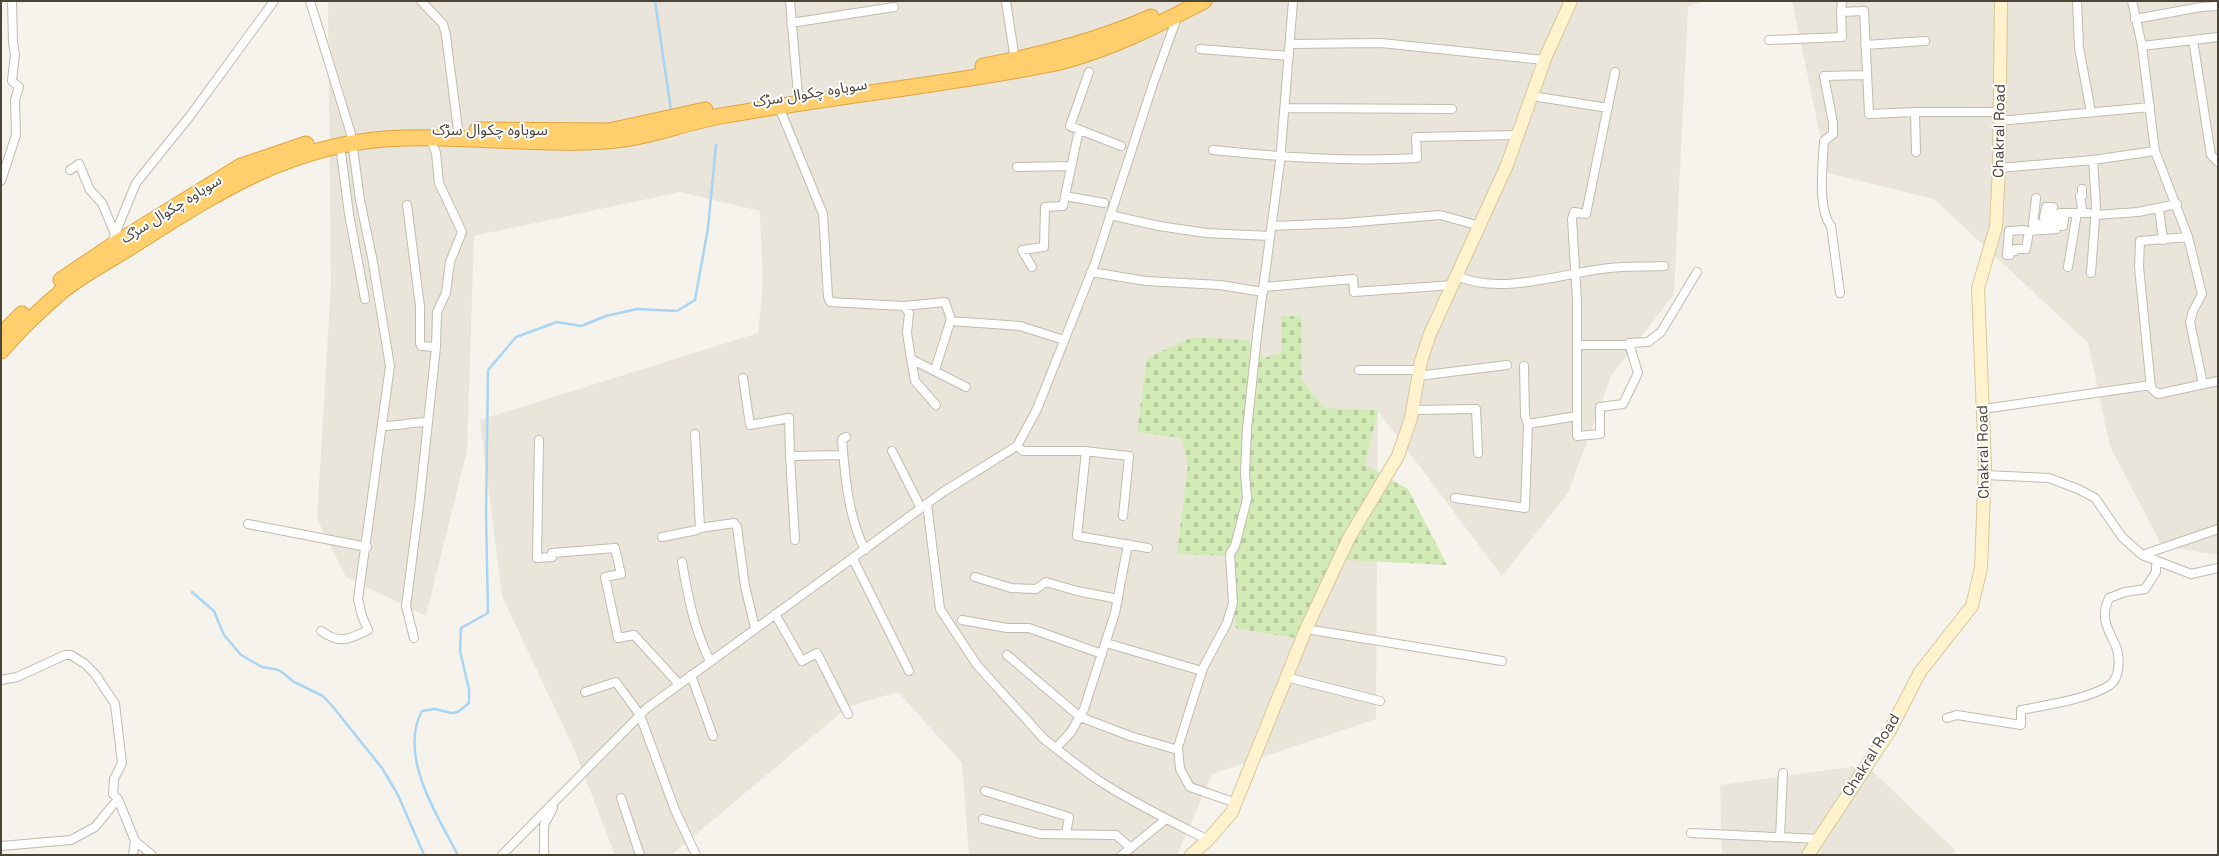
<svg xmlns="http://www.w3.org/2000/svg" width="2219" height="856" font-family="'Space Grotesk','Noto Sans Arabic',sans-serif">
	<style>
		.residential { fill: #eae5da }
		.cemetery { fill: url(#cemetery-stones) }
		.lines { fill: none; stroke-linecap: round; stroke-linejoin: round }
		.stream { stroke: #a9d4f2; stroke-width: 2.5 }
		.street-casing { stroke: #c2bbae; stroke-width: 10 }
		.secondary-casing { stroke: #d6c79b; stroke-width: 14 }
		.highway-casing { stroke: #e0a43c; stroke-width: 17 }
		.street { stroke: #fff; stroke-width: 8 }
		.secondary { stroke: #fff3cd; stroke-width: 12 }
		.highway { stroke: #ffcf6e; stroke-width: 15 }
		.labels { text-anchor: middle; stroke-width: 4; stroke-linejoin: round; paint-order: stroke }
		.street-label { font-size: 15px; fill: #4b4439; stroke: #fff }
	</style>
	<defs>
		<pattern id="cemetery-stones" width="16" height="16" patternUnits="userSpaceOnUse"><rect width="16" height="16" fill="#d2eab5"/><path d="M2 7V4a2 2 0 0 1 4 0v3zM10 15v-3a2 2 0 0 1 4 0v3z" fill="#b6ca9c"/></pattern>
	</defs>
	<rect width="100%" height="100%" fill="#f6f3ec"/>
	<path class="residential" d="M328,1H1707L1688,6L1674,294L1611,376L1568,493L1502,576L1378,411L1376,719L1212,774L1177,855H969L962,763L898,692L849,706L671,855H615L574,749L502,596L480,420L758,333L763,283L760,211L680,192L474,236L467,451L426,616L346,577L317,519L331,283Z
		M1792,1H2218V555L2162,546L2110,446L2088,343L1934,199L1828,173Z
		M1866,765L1955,850L1952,855H1722L1720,785Z"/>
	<path class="cemetery" d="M1281,316H1301L1302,380L1324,408L1378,410L1365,465L1408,489L1447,565L1345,560L1334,557L1295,638L1236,628L1228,556L1177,554L1188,464L1181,438L1137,432L1147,358L1193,337L1248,340L1264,358L1281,353Z"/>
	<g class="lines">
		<path class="stream" d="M655,1L671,110
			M192,592L214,611L224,635L241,655L262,667L279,670L294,682L323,696L333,707L382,768L398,795L424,855
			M458,855C437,815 398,756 422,711L435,709L451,713L458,712L469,703V689L460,651L461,628L488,613L486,514L488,370L516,337L557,322L581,326L606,316L637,309L677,311L695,300L708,228L716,145"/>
		<defs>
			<path id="street" d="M310,1L351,134L360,200L372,257L390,366L358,599L362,616L368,630C349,639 341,645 321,631
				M421,1L443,24L446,35L458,130
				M790,1L798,95
				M1006,1L1015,60
				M2077,1L2079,48L2091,112
				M2132,1L2142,46L2155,151L2188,237L2202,294L2193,311L2190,322L2203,384
				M1841,12L1864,11L1869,114L1915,112
				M2135,19L2201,7L2218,6
				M791,23L894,7
				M1769,40L1842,37L1841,12L1842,1
				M2193,40L2211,155L2218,162
				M1290,44L1381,43L1544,60
				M1865,45L1925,41
				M2142,46L2218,37
				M1200,49L1289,56
				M1089,72L1070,126L1121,146
				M1615,72L1586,214L1574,212L1572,219L1577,301V436L1600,434V407L1623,404L1638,373L1629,343L1648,342L1661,332L1697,272
				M1532,96L1608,108
				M779,107L823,214L828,297L830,302L904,306L945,302L951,319L935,370
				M1285,108L1452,109
				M1999,121L2150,107
				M340,145L349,214L365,299
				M1213,150C1281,157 1349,162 1417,158L1416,137L1518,135
				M1916,152L1915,112H1999
				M1017,167L1071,166
				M1999,168L2093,160L2155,151
				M70,170L79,164L90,190L102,203L115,234
				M1,181L16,135L15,100L19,87L12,81L15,54L13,43L12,1
				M1065,196L1079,130
				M2036,198L2033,224L2051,223L2053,207H2046L2044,217
				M407,205L420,306V343L421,346L436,347
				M2159,209L2163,240
				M2079,213L2082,209L2080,196H2082V189
				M1110,215L1159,226L1206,233L1270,236
				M2096,215L2138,212L2177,204
				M1272,226L1345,223L1440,215L1480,226
				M2063,226L2065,213
				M2024,230L2009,231L2007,255H2010V252L2015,251V249H2026L2029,231L2056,229L2054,226L2060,213H2088
				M2188,237L2140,241L2139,267L2151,388L2158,394L2218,381
				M111,244L136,183L190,116L274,1
				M1032,267L1022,250L1044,247L1045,207L1063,206L1065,196L1104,203
				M2068,267L2077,213
				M1091,272L1146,281L1220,285L1263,292
				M2091,273L2096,206L2093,160
				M1457,276C1502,296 1562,273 1609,268C1627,266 1646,267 1664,266
				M1264,287L1353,279L1354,292L1453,285
				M1840,293L1831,226C1817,209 1823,162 1824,141L1833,134V123L1824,76L1867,75
				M904,306L909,313L907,333L911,359L966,387
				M950,321L1020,326L1064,340
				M1577,345H1630
				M911,359L915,381L936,405
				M1524,366L1525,416L1528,424
				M1359,370H1419
				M1418,376L1507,365
				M743,378L750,425L789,418L790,456
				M1983,409L2151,385
				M1412,410L1476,409L1478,453
				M382,426C398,426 412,422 427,422
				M695,434L700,528L734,523L737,527L745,586L755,628
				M846,437L842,439C845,477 848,516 865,550
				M539,440L537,558L552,557V553L615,548L621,574L605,577L618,638L634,635L679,684
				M1017,446L1023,451H1084L1129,456L1123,516
				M892,451L921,508
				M1086,451L1077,536L1148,548
				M1984,475L2049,478L2078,489L2095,498L2122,537L2142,555L2191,574L2218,568
				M1455,498L1525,508L1528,424L1577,416
				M927,504L940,609L977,665L1044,739C1062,753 1079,767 1098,780C1133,803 1171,821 1208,840
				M248,524L367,547
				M662,537L697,530L700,528
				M795,540L790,456L843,455
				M2142,555L2218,529
				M853,559L909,671
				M682,562C688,597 694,629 710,661
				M975,577L1011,588L1036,589L1046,582L1077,591L1118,599
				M775,614L802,661L817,653L848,714
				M962,620L1007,628H1029L1102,654
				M1306,629L1502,661
				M414,638L406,606L419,506L436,347L437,312L446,293L450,262L462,232L439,183L436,153L431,140
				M1106,643L1202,671
				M1007,655L1080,717L1130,736L1178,750
				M691,675L713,736
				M1286,677L1380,701
				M1,680L17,677L65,655H71L85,664L95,674L115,704L122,763L114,779L113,794L118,799L135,841L133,855
				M585,692L616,682L640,715L675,810L696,855
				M1947,718L1957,715L2021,725V710C2047,705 2089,699 2110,685C2121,677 2120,655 2115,644C2107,627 2100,618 2109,598L2125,592L2145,589L2156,572V561
				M1056,748L1071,732L1084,709L1115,613L1128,544
				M985,791L1069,817L1066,834
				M621,798L640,855
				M1236,803L1190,787L1180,769L1178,747L1203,668L1227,623L1233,603L1230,554L1235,546L1247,499L1245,473L1247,429L1258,327L1280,162L1293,1
				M983,819L1040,834L1116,835L1131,848
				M1691,833L1819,839
				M1780,837L1783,773
				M135,841L152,855
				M1,846L71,840L95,827L118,799
				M502,855L647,708L943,492L1017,446L1037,409L1095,263L1153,84L1178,15
				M544,855V825L553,808
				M1122,855L1166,819"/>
			<path id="secondary" d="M1191,855L1208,840L1232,812L1306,629L1349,538L1398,456L1411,418L1421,361L1430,334L1507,165L1546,56L1571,1
				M1808,855L1889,732L1920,672L1972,606L1981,568L1985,466L1978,288L1996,227L1999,168L2001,1"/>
			<path id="highway" d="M983,66C1042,55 1097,41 1151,17
				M477,130L609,131L705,110
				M61,280L110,247L241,166L306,144
				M1,335L22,314
				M1,351C19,330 40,310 61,292C84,273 113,259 137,243C218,192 286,147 385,139C458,134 532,146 605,141C645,139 682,123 721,116C832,96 945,85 1056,63C1109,50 1156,26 1204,1"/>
		</defs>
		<use href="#street" class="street-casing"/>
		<use href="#secondary" class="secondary-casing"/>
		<use href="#highway" class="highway-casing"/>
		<use href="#street" class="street"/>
		<use href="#secondary" class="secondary"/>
		<use href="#highway" class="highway"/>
	</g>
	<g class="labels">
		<g class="street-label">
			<text transform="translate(810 93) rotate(-9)" y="5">سوہاوہ چکوال سڑک</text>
			<text x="490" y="135">سوہاوہ چکوال سڑک</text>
			<text transform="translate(1999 131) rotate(-89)" y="5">Chakral Road</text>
			<text transform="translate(171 209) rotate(-32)" y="5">سوہاوہ چکوال سڑک</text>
			<text transform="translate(1983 452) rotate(-91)" y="5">Chakral Road</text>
			<text transform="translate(1871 755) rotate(-58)" y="5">Chakral Road</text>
		</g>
	</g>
	<rect width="2219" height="856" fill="none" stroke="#4b4439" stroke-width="4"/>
</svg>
